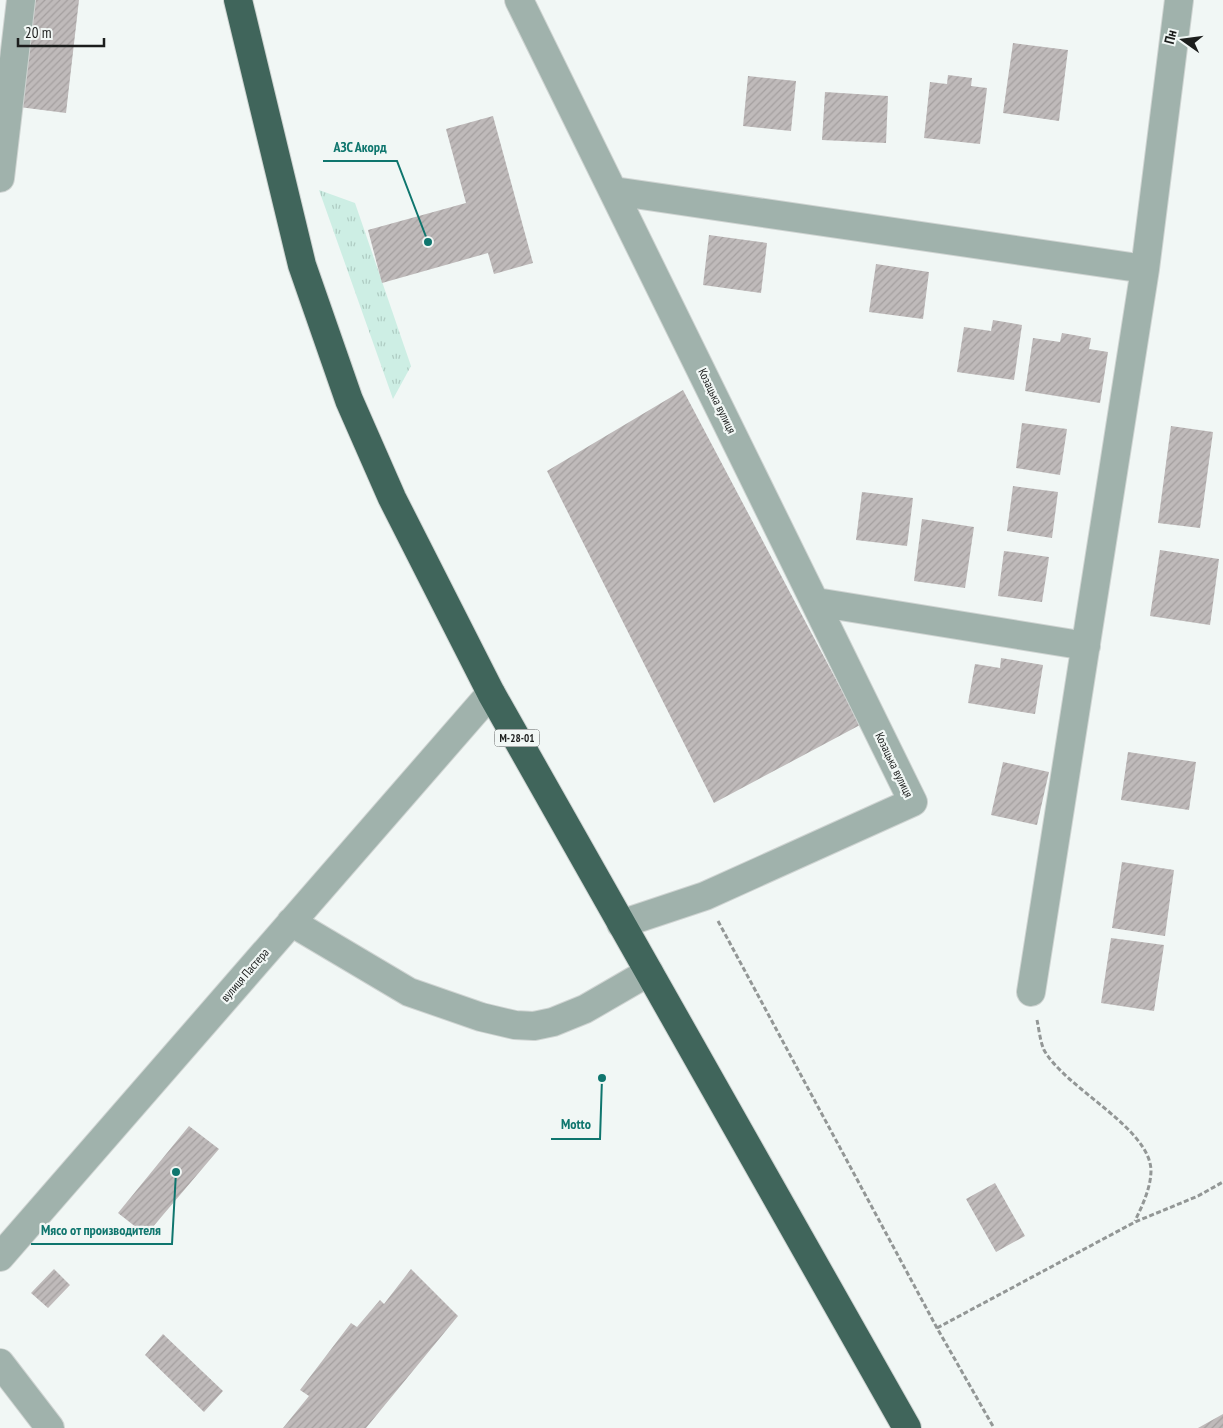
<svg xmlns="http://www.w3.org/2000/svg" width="1223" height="1428" font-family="'PT Sans Narrow',sans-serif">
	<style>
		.grass { fill: url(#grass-tufts) }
		.building { fill: url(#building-hatch) }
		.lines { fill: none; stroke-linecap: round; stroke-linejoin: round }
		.minor-casing { stroke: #cfd4d2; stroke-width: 30 }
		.highway-casing { stroke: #cfd4d2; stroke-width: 30 }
		.path { stroke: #939796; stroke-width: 3; stroke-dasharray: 5 2.5; stroke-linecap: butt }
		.minor { stroke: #a0b2ac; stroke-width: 28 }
		.highway { stroke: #40655b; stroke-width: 28 }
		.labels { text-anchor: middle; stroke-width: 4.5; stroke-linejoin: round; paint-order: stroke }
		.shield { fill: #f1f7f5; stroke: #5c5f5e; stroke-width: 1 }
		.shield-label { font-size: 11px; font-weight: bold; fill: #1c1e1d }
		.street-label { font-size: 12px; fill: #1c1e1d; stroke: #f1f7f5 }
		.leader { fill: none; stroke: #0f766e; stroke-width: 2 }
		.callout-dot { fill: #0f766e; stroke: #f1f7f5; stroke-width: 2 }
		.callout-label { font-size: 14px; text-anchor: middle; font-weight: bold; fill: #0f766e; stroke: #f1f7f5; stroke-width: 4.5; stroke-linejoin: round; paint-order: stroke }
	</style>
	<defs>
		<pattern id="grass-tufts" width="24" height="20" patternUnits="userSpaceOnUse" patternTransform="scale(1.25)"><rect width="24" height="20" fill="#cdeee4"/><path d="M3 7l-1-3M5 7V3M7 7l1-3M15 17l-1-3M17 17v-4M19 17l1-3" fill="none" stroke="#afccc3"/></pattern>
		<pattern id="building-hatch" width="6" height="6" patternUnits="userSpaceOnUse" patternTransform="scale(1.25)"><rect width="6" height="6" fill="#bfbaba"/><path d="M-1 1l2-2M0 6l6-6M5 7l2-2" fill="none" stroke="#a49f9f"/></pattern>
	</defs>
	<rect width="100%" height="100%" fill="#f1f7f5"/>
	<path class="grass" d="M319,190L355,203L411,366L393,399Z"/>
	<path class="building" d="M32,0H79L66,113L19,107Z
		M1013,43L1068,50L1059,121L1003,113Z
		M948,75L972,78L971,86L987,88L980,144L924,138L930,82L947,84Z
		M748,76L796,81L791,131L743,126Z
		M825,92L888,96L886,143L822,140Z
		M493,116L533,263L494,274L488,253L382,283L368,230L466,203L446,129Z
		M709,235L767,243L761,293L703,285Z
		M876,264L929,272L923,319L869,312Z
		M993,320L1022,325L1014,380L957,372L964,327L991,331Z
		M1062,333L1091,338L1089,349L1108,352L1100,403L1025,391L1033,338L1060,342Z
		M683,390L860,725L714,803L547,471Z
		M1022,423L1067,429L1060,475L1016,468Z
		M1171,426L1213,432L1200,528L1158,523Z
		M1013,486L1058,492L1052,538L1007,531Z
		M862,492L913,498L907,546L856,540Z
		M922,519L974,527L965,588L914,581Z
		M1160,550L1219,559L1210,625L1150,616Z
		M1004,551L1049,557L1042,602L998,596Z
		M1001,658L1043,665L1035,714L968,703L975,664L1000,668Z
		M1128,752L1196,762L1189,810L1121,800Z
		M1003,762L1049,772L1037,825L991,815Z
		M1122,862L1174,870L1165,936L1112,928Z
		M1111,938L1164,945L1154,1011L1101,1003Z
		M189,1126L219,1149L146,1235L118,1213Z
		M995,1183L1025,1236L996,1252L966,1199Z
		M54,1269L70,1285L48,1308L31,1293Z
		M411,1269L458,1316L366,1428H283L309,1396L300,1390L351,1323L357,1327L380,1300L384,1304Z
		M163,1334L223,1391L204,1412L145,1355Z
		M1223,1414V1428H1198Z"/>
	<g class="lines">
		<defs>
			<path id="minor" d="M519,0L913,802L705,896L621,924
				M0,178L21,0
				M614,191L1145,269
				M816,602L1086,646
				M291,922L409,992L481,1017L515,1025L534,1026L553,1022L585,1009L649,972
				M1031,992L1145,269L1179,0
				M0,1257L491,693
				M0,1363L50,1428"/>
			<path id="highway" d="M238,0L302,265L349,400L392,498L491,693L907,1428"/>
		</defs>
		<use href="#minor" class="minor-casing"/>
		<use href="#highway" class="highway-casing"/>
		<path class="path" d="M718,921L937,1328L994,1428
			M1037,1020C1039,1029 1040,1041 1044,1050C1066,1089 1149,1127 1151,1170C1151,1188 1142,1206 1135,1221
			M937,1328L1135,1222L1198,1196L1223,1182"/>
		<use href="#minor" class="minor"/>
		<use href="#highway" class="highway"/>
	</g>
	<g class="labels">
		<rect class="shield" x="494.5" y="729.5" width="45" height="17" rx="4"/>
		<g class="shield-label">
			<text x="517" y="742">М-28-01</text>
		</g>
		<g class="street-label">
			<text transform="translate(717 401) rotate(64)" y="4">Козацька вулиця</text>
			<text transform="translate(894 765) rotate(64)" y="4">Козацька вулиця</text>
			<text transform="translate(245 975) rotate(-49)" y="4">вулиця Пастера</text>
		</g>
	</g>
	<path class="leader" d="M428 242L397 161H323M602 1078L600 1139H551M176 1172L172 1244H31"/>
	<g class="callout-dot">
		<circle cx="428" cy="242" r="5"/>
		<circle cx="602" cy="1078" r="5"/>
		<circle cx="176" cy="1172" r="5"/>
	</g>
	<g class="callout-label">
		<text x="360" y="152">АЗС Акорд</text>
		<text x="576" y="1129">Motto</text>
		<text x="101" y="1235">Мясо от производителя</text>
	</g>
	<g transform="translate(1183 40) rotate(284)" stroke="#f1f7f5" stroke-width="4" paint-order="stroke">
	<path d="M0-4L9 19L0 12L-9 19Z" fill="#1c1e1d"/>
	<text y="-8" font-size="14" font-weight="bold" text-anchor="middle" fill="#1c1e1d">Пн</text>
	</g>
	<path d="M18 38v8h86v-8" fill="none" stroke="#1c1e1d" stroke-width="2.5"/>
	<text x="25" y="38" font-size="15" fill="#1c1e1d" stroke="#f1f7f5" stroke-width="4" paint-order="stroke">20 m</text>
</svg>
